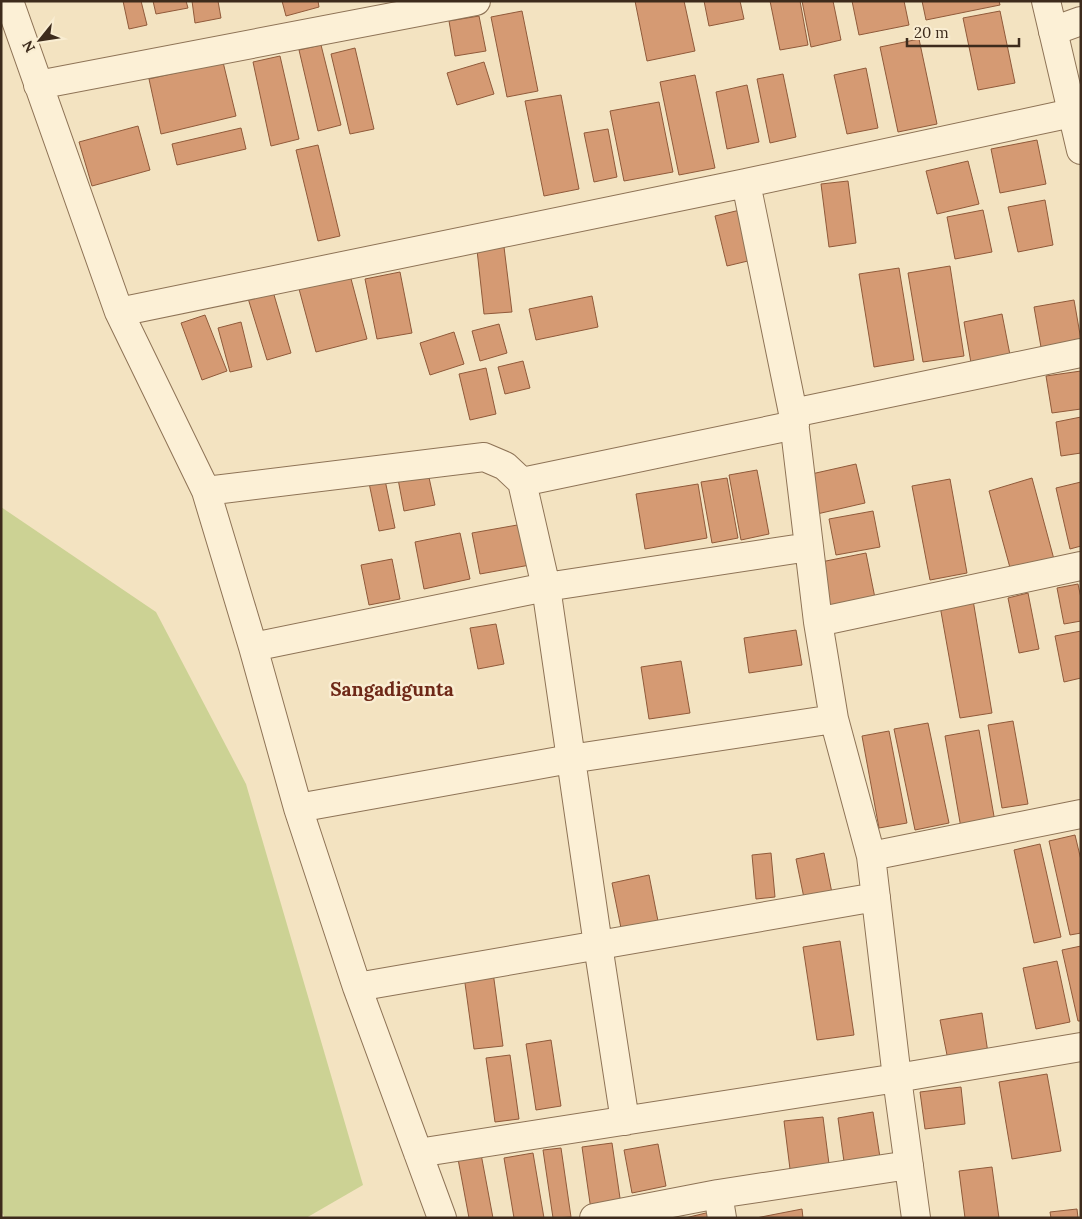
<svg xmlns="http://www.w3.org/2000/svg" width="1082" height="1219" font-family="Lora,serif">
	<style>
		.green { fill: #ccd294 }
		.building { fill: #d59a73; stroke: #905a3a }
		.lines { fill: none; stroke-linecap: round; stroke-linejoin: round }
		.minor-casing { stroke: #8e7356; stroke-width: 30 }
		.tertiary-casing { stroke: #8e7356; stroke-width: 30 }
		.minor { stroke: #fcf0d6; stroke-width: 28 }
		.tertiary { stroke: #fcf0d6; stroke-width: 28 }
		.labels { text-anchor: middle; stroke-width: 5; stroke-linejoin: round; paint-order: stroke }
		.neighbourhood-label { font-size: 19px; font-weight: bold; fill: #6e2817; stroke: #f9edd2 }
	</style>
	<rect width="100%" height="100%" fill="#f3e3c1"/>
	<path class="green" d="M1,507L156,612L246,784L363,1185L306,1218H5L1,1211Z"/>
	<path class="building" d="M123,1H141L147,25L129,29Z
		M153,1H186L188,8L156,14Z
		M192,1H218L221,18L195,23Z
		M282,1H318L319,7L286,16Z
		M635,1H684L695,51L647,61Z
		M704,1H740L744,19L709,26Z
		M770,1H800L808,45L780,50Z
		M802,1H833L841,40L811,47Z
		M852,1H904L909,25L859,35Z
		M922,1H999L1000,5L926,20Z
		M522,11L538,91L507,97L491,17Z
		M1000,11L1015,83L978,90L963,18Z
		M479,16L486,51L455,56L449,21Z
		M919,39L937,124L898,132L880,47Z
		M321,45L341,125L318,131L299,50Z
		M355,48L374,129L350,134L331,54Z
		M280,56L299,139L271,146L253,62Z
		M223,62L236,116L161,134L149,79Z
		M484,62L494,94L457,105L447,73Z
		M866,68L878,128L847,134L834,75Z
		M783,74L796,137L770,143L757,79Z
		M695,75L715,168L679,175L660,82Z
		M747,85L759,142L727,149L716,92Z
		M561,95L579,189L544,196L525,101Z
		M659,102L673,172L624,181L610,111Z
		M138,126L150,170L92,186L79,142Z
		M241,128L246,149L177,165L172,144Z
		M608,129L617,177L594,182L584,133Z
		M1037,140L1046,184L1000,193L991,149Z
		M318,145L340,236L318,241L296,150Z
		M968,161L979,204L937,214L926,171Z
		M848,181L856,243L829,247L821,184Z
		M1045,200L1053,245L1018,252L1008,207Z
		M740,210L752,260L727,266L715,216Z
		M983,210L992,252L955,259L947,217Z
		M504,247L512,312L484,314L477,250Z
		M950,266L964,356L923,362L908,273Z
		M899,268L914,360L874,367L859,274Z
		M400,272L412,333L377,339L365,279Z
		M350,275L367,339L316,352L299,289Z
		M272,288L291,353L267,360L247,295Z
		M592,296L598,327L536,340L529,309Z
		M1074,300L1081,340L1041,347L1034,307Z
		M1002,314L1010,355L971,363L964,322Z
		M205,315L227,371L202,380L181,323Z
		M241,322L252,367L230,372L218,328Z
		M499,324L507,353L480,361L472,331Z
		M454,332L464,364L430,375L420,343Z
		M523,361L530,388L505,394L498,367Z
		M486,368L496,414L470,420L459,374Z
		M1081,371V409L1052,413L1046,376Z
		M1081,417V453L1061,456L1056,422Z
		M856,464L865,503L817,514L807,475Z
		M757,470L769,534L741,540L729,475Z
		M428,473L435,505L404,511L398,479Z
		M727,478L738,538L712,543L701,482Z
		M1032,478L1055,563L1012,575L989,491Z
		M950,479L967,573L930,580L912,486Z
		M385,480L395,528L379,531L369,483Z
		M1081,482V546L1070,549L1056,488Z
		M698,484L707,538L645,549L636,494Z
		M873,511L880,547L836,555L829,519Z
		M523,524L530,565L480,574L472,533Z
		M460,533L470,579L424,589L415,542Z
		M866,553L875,598L829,607L821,562Z
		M392,559L400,599L369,605L361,565Z
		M1078,584L1081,598V621L1064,624L1057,588Z
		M1028,593L1039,649L1019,653L1008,598Z
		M973,600L992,713L960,718L940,606Z
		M496,624L504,664L478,669L470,628Z
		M796,630L802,665L749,673L744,638Z
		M1081,631V678L1064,682L1055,636Z
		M681,661L690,713L649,719L641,667Z
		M1013,721L1028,804L1002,808L988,725Z
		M928,723L949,823L915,830L894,729Z
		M979,730L995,822L961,828L945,736Z
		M889,731L907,823L879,828L862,736Z
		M1075,835L1081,860V933L1070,935L1049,841Z
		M1040,844L1061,937L1034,943L1014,850Z
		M771,853L775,897L756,899L752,855Z
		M824,853L832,893L804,898L796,859Z
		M649,875L658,921L621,928L612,883Z
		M840,941L854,1035L817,1040L803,947Z
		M1081,946V1021H1078L1062,950Z
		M1057,961L1070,1022L1036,1029L1023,968Z
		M493,972L503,1046L474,1049L464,976Z
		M982,1013L988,1053L948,1060L940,1020Z
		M551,1040L561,1106L536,1110L526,1044Z
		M510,1055L519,1119L495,1122L486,1058Z
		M1047,1074L1061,1151L1012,1159L999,1082Z
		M961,1087L965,1124L925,1129L920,1092Z
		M873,1112L881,1164L845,1169L838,1118Z
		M823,1117L829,1164L790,1169L784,1121Z
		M612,1143L621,1205L591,1210L582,1147Z
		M658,1144L666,1186L632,1193L624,1150Z
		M561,1148L571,1217L553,1218L543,1150Z
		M533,1153L544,1218H514L504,1158Z
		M481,1154L493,1218H469L458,1159Z
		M992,1167L999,1218H965L959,1171Z
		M802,1209L803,1218H756Z
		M1077,1209L1078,1218H1051L1050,1212Z
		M710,1212L711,1218H685Z"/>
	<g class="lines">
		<defs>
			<path id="minor" d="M9,1L119,312L206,491L253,647L298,808L357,987L442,1218
				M1053,31L1081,21
				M38,85L476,1
				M119,312L746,183
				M793,413L746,183L1072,113
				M522,482L795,425
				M206,491L484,457L505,466L522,482L546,587L809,547
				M818,622L793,413L1081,353
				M253,647L546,587L598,945L625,1121
				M834,719L818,622L1081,566
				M298,808L570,759L834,719L871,856
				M1081,814L871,856L897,1078L1081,1047
				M357,987L876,897
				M418,1153L897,1078L916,1218
				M718,1194L722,1218
				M594,1218L718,1194L909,1165"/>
			<path id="tertiary" d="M1046,1L1081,150"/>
		</defs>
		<use href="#minor" class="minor-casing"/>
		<use href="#tertiary" class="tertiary-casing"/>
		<use href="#minor" class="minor"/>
		<use href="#tertiary" class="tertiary"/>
	</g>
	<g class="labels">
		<g class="neighbourhood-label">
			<text x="392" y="696">Sangadigunta</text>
		</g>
	</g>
	<rect width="1082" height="1219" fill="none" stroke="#3d2b1c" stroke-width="5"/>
	<g transform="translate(40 40) rotate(240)" stroke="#f9edd2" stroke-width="4" paint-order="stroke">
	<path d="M0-4L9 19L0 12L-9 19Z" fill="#3d2b1c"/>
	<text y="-8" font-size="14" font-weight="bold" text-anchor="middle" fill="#3d2b1c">N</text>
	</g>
	<path d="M907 38v8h112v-8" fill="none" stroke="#3d2b1c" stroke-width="2.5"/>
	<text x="914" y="38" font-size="15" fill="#3d2b1c" stroke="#f9edd2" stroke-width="4" paint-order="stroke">20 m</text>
</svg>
